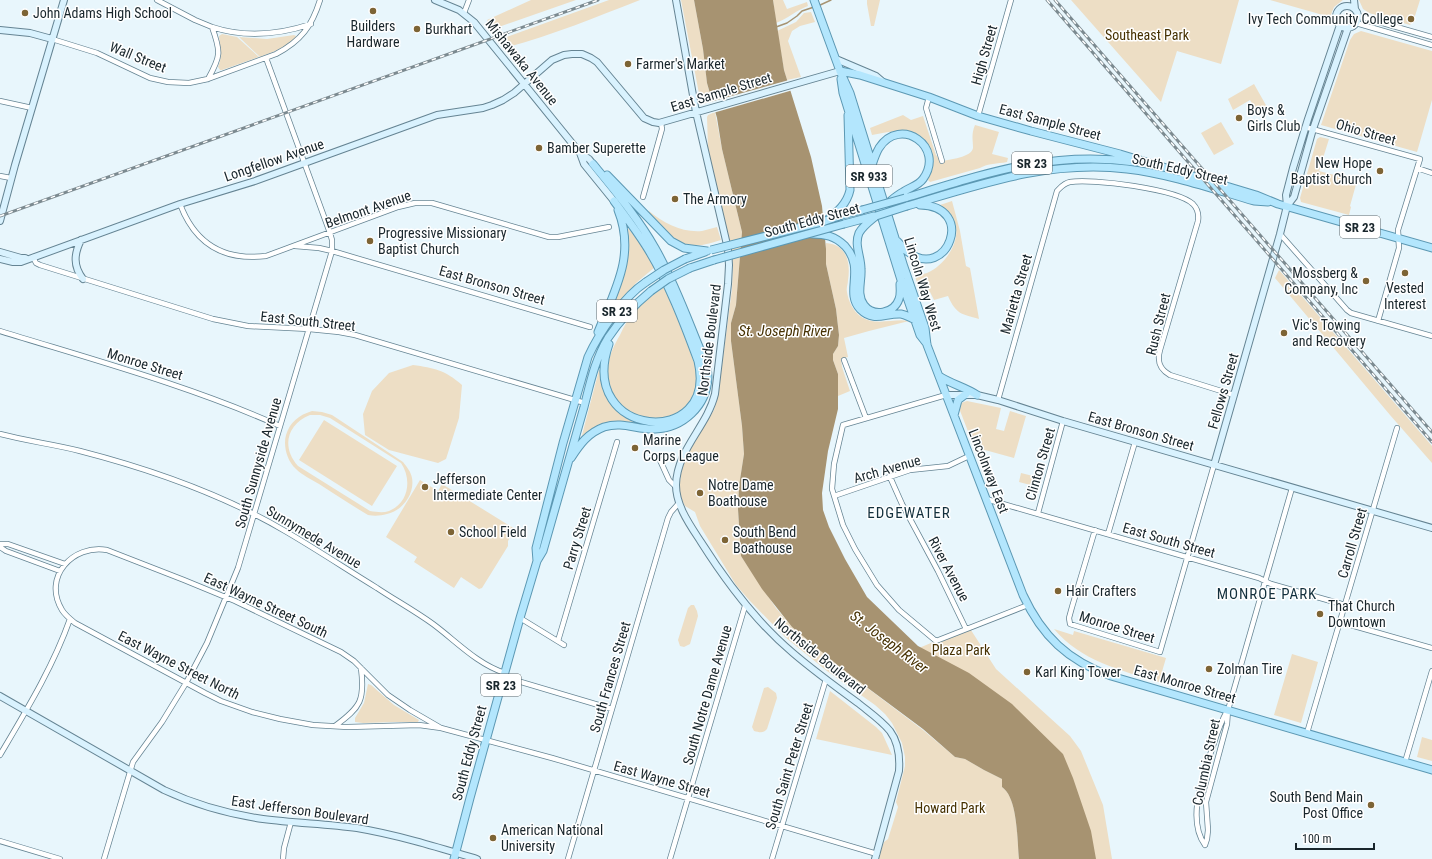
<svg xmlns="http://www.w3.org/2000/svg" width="1432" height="859" font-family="'Roboto Condensed',sans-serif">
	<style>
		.green { fill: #eddec5; fill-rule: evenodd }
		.water { fill: #a79371 }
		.pier { fill: #e8f6fc }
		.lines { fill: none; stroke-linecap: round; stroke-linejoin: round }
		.stream { stroke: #a79371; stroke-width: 1.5 }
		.street-casing { stroke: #658493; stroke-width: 6 }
		.secondary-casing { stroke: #658493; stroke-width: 8 }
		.primary-casing { stroke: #5c98b3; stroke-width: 9 }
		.street { stroke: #fff; stroke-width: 4.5 }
		.secondary { stroke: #d9f2fe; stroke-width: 6 }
		.primary { stroke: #b3e6fd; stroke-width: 7 }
		.rail-casing { stroke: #7c8a90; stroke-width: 3 }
		.rail { stroke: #fff; stroke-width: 1.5; stroke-dasharray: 4.5; stroke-linecap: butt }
		.primary-bridge-casing { stroke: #5c98b3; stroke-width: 9; stroke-linecap: butt }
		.primary-bridge { stroke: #b3e6fd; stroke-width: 7 }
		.poi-dot { fill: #7d6435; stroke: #fff; stroke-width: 1.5 }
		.labels { text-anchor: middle; stroke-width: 3; stroke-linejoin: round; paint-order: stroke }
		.shield { fill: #fff; stroke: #5e676b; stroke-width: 1 }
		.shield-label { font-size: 13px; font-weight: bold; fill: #19262c }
		.poi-label { font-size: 14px; fill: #19262c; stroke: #fff; text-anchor: start }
		.park-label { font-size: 14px; fill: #463102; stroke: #fff }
		.street-label { font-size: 14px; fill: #19262c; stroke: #fff }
		.water-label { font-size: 15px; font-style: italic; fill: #463102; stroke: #fff }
		.neighbourhood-label { font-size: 15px; letter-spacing: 1px; fill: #13303d; stroke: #fff }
	</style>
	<rect width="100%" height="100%" fill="#e8f6fc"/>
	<path class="green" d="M531,0H576L493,29L487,20Z
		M609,0H640C596,17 553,35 508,47L501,39Z
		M681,0H694L703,49L707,83L712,102L701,104Z
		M773,0H783L787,9L807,2L808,6C797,10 787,19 776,23Z
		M867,0H880L874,26H871L867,4Z
		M1071,0H1239L1221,64L1177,51L1161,102Z
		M1270,0H1343L1334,7L1330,17Z
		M1359,0H1420L1414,19L1410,25L1369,13L1363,9Z
		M811,12L815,22L800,26L792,31L788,41L801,77L787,80L784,70L777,31L796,22L804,13Z
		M1361,31L1432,51V100L1417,152L1321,125L1350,40L1354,34Z
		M222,34L237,37L259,57L222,70H220L218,67C223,55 220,48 219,36Z
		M294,35L296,36L295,38C286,47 273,52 260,57L239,37L267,39Z
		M1254,84L1267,107L1257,113L1250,100L1233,110L1228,99Z
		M715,112L722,149L742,232L736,305L731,323V341L742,426L744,454L739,486L738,509L741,556L776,608L792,627L841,668L923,730L955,757L965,759L984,770L1002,779V787C1018,798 1017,840 1019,859H878L884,842L888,839L898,807L896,802L905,766V757L902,743L892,723L885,714L875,705L827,671L785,637L750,601L736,585L700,526L695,512L685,506L680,496L679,489L682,467L687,455L714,410L718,396L732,289L733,263L730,247L708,148L707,117L708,115Z
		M903,115L911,120L923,116L936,155L941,161C949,160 972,157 973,148C973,140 971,134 975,125L999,132L992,154L1008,158L1007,162C997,164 988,163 980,168L930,182L928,180L934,161L928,147L900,131L888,132L872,135L870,128Z
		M1221,122L1234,144L1214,155L1201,133Z
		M1320,137L1329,139L1319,171L1357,181L1350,206L1351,207L1349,215L1301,202L1300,198L1317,139Z
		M952,201L960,231L966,266L970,268L979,319C961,314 956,314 948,296L934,300L930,292L920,294L915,276C919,275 923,274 927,273C946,265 964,238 953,219C950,213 945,209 940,205Z
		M649,211C663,223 683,233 702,231C707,230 712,228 717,227L721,240C679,254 676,241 647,214Z
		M628,228L646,251L655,267L636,283L613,310H611L627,262L629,243Z
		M826,243C846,244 851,262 848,280C848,284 846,288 847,292C848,300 853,311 860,316C875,327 893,318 909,321L869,331L844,338L848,357L841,359L842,367L850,391L838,396V374L833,360V354L838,346L839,335L836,309L826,264Z
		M1279,270L1432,446V463L1390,415L1275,278Z
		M664,287C674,310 684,334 692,357C694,363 697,369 697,375C696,444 601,425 608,366C609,356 614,345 620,335C624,326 629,317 636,310C644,301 655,294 664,287Z
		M413,365C434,368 445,370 462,385L459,418L446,459L438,463L389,450L365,435L363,414L372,391L389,373Z
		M599,370H600C601,397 617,417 642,425L624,422L581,439Z
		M967,401L1001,408L996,429L1004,431L1010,411L1026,416L1014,458L974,447L959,408L961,403Z
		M312,411L322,412L332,415L403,462C407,467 411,472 412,478C415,494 402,511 387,514C380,516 374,516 368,515C351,505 335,494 319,484C311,479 302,475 296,469C287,461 283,446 286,435C290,422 299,415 312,411ZM310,415H320L330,418L401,463C412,479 409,503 389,511C383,513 377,512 370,511L298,466C281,447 287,424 310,415Z
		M324,420L397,466L372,506L299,460Z
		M1021,473L1041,478L1038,487L1019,482Z
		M420,480L438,491L442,484L515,529L508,541V546L482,588L479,589L461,577L454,588L414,562L417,557L386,537Z
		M691,605H694L697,611L698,616L690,644L684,647L680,646L678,640L688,608Z
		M969,627L996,669L1070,736L1081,751L1103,805L1112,859H1095L919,648Z
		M1054,629L1073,635L1074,631L1166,658L1159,682C1120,670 1081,661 1054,629Z
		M1292,654L1318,662L1301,723L1274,715Z
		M368,684L371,685L394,705L419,720L418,722H396L363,723L355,722V718L364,703Z
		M768,687L776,693L777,698L767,729C763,734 759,732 754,731L752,727L764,688Z
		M830,691L876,727L882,733L892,755L816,739Z
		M1422,737L1432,740V761L1417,757Z"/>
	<path class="water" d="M694,0H773L784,70L811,157L822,206L826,249V264L836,309L839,335L838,346L833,354V360L838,374V409L828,451L822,493L823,510L829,527L845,559L867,597L918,646L969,673L1012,704L1063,754L1073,778L1091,831L1096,859H1019C1017,840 1018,798 1002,787V779L984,770L965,759L955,757L923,729L841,668L792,627L762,589L741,556L738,509L739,486L744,454L742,426L731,341V323L736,305L742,232L722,149L717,118L707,83L703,49Z"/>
	<path class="pier" d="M789,80L793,90L713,113L710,102Z"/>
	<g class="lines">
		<path class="stream" d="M818,6L831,0
			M776,27L787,23L797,16L802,11L814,7"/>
		<defs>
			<path id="street" d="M157,0L195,20L212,27C221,52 221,56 208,79
				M464,13L469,0
				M1358,16L1432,37
				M1356,23L1432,45
				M212,27C245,38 278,35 311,24
				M52,39L97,53L150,78L168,82L189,83L208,79L276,54C301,41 312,26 320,0
				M929,97L926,108L942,161
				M0,101L32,108
				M978,116L1011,0
				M1305,127L1420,159L1398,230L1399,248L1378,321
				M1417,168L1432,173
				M0,176L11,178
				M643,197L662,129L661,123
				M180,204C195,244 224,261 266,256L398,207L415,203H432L549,237H558L609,227
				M1280,234L1347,310L1351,313L1432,336
				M295,246L319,248L332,251L590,327
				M33,257L36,263L40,265L213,319L248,326L309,329L339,332L355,335L585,403
				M0,331C94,360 190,386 280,426
				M844,360L866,418
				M946,395L843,425L834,464L832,489L843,525L855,549L877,585L899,610L936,641L1028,605
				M998,400L1057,191C1061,187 1064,183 1070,182C1091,178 1177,189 1193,204C1198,209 1199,214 1198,221L1160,350C1157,361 1159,369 1170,375L1234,395
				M0,434C26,441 53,444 80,451C150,469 222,494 285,531C316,549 346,569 377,588C395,600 415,611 433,624C456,641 477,664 505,673
				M659,458L669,480L676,487
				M890,477L902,504L938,571L966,629
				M834,496L910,470L948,466L969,456
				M986,499L1259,578L1271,584L1345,605
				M1038,513L1063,421
				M1095,530L1072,607L1069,618L1070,624L1160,652L1214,465
				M1108,534L1135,442
				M0,544H8L65,564
				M0,547L6,551L60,571
				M520,618L564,645
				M1340,622L1432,648
				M558,641L617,442
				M504,677L612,709
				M335,726C361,707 365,700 361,668
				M441,728L410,710L388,695L354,661L341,652L235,601L184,580L107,550C73,544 42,577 62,610C65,615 70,619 75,623L205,693L221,701L252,712L280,719L313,725L348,727L419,725L441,728L552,758L877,854
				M1307,733L1397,428
				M0,755C26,711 53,667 70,619
				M1405,762L1432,671
				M0,841L60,859
				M1205,845L1207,839L1208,830L1206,802L1227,724L1228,710L1292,488
				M1205,845C1187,820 1202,780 1210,755C1215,740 1219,725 1227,711
				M104,859L133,762L162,722L186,683L207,643L238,568L332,251V240L330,233L266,58
				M283,859L284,848L291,822
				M568,859L668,518L671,512L679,503
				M670,859L745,606
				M772,859L826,679"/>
			<path id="secondary" d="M435,0L459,10L474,22L580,153L589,159L593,164
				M676,0L696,112L728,249L729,265L728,284L715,394C707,427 677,449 676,485C676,506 690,525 701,542C727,583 756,622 793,653C814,671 836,687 858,703C869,712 881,720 890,731C899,743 900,757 899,771L875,859
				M1354,0L1355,9
				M1336 17a11 11 0 1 1 22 0a11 11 0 1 1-22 0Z
				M0,30L30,33L52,39
				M836,59L876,76L883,82
				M580,153L584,164L614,201
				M1287,206L1294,197L1313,129L1348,28
				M0,221L15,165L64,0
				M81,240C74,254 73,266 83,279
				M0,252L21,258H25
				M0,259L13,262H21L180,204L255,181L437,115L483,108L492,105L503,100L514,93L552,60L564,55L572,54H582L591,58L597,62L644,118L653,122L659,123L840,71
				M946,395H977L998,400L1063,421L1432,528
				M1214,465L1280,234L1287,206L1286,195L1293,168L1308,119L1340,25
				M0,696L164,790C196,805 228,814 263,819C294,823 326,824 357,828C398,835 437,847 477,859"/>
			<path id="primary" d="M814,0L840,71L850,93L904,267L925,328L927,345L1023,595C1042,636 1068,661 1111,676L1432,770
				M840,71L860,75L929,97L978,116L1031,131L1120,154L1256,195L1278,204L1432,248
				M841,79L843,93L901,280L920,335L927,344
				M872,165C874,159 876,153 879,148C900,115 946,147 923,179C918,186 910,187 903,192C897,195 893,199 888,203
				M607,175L671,241L684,248L707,251
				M905,198C984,174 1050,150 1135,162
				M907,206C981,184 1048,160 1127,169C1170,174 1213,189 1254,201L1268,202
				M842,215L862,210
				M876,216C870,221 863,226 859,233C854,245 861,256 861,269C862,281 856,294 864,305C873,317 894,314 899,299C901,294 900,289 900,284
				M827,220C837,212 847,204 850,190L848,115
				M844,224L874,216
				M812,234C825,234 835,236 845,246C866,269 844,292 860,309C874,323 885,313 901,314C906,315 910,317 915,320
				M897,241C901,245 904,249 908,252C947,282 977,206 920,205
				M685,259L705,252
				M690,268L714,260
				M598,332C615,290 636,255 618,210
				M609,344C576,439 719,450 698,361C684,323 668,281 646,246C636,230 625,216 614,201
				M939,376C951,384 965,387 977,395
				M954,415L958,400L966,394
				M571,458C580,444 588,433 604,427C623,421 637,430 655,429C683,428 707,406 708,377C708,369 705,361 702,354C687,318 674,281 655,248C638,218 615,191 593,164
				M537,561L536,548L563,443L588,357C599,333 623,297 646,282
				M454,859L470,798L520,618L537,561L543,551C557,503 570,455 584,407C590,384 595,359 608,338C620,320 634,305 651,291"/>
		</defs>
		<use href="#street" class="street-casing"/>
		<use href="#secondary" class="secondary-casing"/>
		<use href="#primary" class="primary-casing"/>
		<use href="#street" class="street"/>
		<use href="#secondary" class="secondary"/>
		<use href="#primary" class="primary"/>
		<defs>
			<path id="rail" d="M1047,0L1432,442
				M1055,0L1432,432
				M0,216L598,0"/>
		</defs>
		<use href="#rail" class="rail-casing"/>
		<use href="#rail" class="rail"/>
		<defs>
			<path id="primary-bridge" d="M862,210L905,198
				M876,216L907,206
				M711,250L825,221L842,215
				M714,260L844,224
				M646,282L664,270L685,259
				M651,291L668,279L690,268"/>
		</defs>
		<use href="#primary-bridge" class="primary-bridge-casing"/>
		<use href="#primary-bridge" class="primary-bridge"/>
	</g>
	<g class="poi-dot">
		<circle cx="373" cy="11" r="4"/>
		<circle cx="25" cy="13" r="4"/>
		<circle cx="1411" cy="19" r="4"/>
		<circle cx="417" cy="29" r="4"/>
		<circle cx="628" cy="64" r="4"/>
		<circle cx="1239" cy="118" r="4"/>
		<circle cx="539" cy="148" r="4"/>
		<circle cx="1380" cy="171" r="4"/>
		<circle cx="675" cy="199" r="4"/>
		<circle cx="370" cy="241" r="4"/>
		<circle cx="1405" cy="273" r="4"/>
		<circle cx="1366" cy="281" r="4"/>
		<circle cx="1284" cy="333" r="4"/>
		<circle cx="635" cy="448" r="4"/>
		<circle cx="425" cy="487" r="4"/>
		<circle cx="700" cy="493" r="4"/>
		<circle cx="451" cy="532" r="4"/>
		<circle cx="725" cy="540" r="4"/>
		<circle cx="1058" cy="591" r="4"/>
		<circle cx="1320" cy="614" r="4"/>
		<circle cx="1209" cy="669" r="4"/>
		<circle cx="1027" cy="672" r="4"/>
		<circle cx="1371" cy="805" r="4"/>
		<circle cx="493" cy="838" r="4"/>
	</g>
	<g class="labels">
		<g class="shield">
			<rect x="1012" y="152" width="40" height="22" rx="3"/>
			<rect x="846" y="165" width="46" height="22" rx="3"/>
			<rect x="1340" y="216" width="40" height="22" rx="3"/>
			<rect x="597" y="300" width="40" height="22" rx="3"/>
			<rect x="481" y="674" width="40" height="22" rx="3"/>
		</g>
		<g class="shield-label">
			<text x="1032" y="168">SR 23</text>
			<text x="869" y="181">SR 933</text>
			<text x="1360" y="232">SR 23</text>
			<text x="617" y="316">SR 23</text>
			<text x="501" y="690">SR 23</text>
		</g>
		<g class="poi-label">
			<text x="33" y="18">John Adams High School</text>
			<text x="1403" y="24" text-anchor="end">Ivy Tech Community College</text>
			<text x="373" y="31" text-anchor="middle">Builders<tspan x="373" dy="16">Hardware</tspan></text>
			<text x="425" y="34">Burkhart</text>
			<text x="636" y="69">Farmer's Market</text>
			<text x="1247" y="115">Boys &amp;<tspan x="1247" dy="16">Girls Club</tspan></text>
			<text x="547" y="153">Bamber Superette</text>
			<text x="1372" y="168" text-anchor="end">New Hope<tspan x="1372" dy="16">Baptist Church</tspan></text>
			<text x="683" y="204">The Armory</text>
			<text x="378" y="238">Progressive Missionary<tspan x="378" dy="16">Baptist Church</tspan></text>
			<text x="1358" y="278" text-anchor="end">Mossberg &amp;<tspan x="1358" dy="16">Company, Inc</tspan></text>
			<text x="1405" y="293" text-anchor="middle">Vested<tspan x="1405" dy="16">Interest</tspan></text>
			<text x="1292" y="330">Vic's Towing<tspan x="1292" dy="16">and Recovery</tspan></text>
			<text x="643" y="445">Marine<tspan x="643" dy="16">Corps League</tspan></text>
			<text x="433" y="484">Jefferson<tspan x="433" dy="16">Intermediate Center</tspan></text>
			<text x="708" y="490">Notre Dame<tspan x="708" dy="16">Boathouse</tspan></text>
			<text x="459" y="537">School Field</text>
			<text x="733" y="537">South Bend<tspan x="733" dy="16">Boathouse</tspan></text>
			<text x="1066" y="596">Hair Crafters</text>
			<text x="1328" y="611">That Church<tspan x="1328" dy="16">Downtown</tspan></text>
			<text x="1217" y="674">Zolman Tire</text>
			<text x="1035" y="677">Karl King Tower</text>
			<text x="1363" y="802" text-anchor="end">South Bend Main<tspan x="1363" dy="16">Post Office</tspan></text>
			<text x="501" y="835">American National<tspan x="501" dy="16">University</tspan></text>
		</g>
		<g class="park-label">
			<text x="1147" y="40">Southeast Park</text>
			<text x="961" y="655">Plaza Park</text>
			<text x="950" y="813">Howard Park</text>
		</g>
		<g class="street-label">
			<text transform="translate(984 55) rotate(-74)" y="5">High Street</text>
			<text transform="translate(138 57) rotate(22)" y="5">Wall Street</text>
			<text transform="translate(522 62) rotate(51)" y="5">Mishawaka Avenue</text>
			<text transform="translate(721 92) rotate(-17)" y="5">East Sample Street</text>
			<text transform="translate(1050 122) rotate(15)" y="5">East Sample Street</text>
			<text transform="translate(1366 132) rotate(16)" y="5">Ohio Street</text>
			<text transform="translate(274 160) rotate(-19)" y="5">Longfellow Avenue</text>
			<text transform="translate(1180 169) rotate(13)" y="5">South Eddy Street</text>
			<text transform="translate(368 209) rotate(-19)" y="5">Belmont Avenue</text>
			<text transform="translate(812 220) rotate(-15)" y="5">South Eddy Street</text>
			<text transform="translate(923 284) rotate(73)" y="5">Lincoln Way West</text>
			<text transform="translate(492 285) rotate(16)" y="5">East Bronson Street</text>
			<text transform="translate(1016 294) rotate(-74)" y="5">Marietta Street</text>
			<text transform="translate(308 321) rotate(6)" y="5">East South Street</text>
			<text transform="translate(1158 324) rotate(-76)" y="5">Rush Street</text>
			<text transform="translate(709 340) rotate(-83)" y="5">Northside Boulevard</text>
			<text transform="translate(145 364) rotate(17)" y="5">Monroe Street</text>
			<text transform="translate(1223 391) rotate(-74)" y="5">Fellows Street</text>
			<text transform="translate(1141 431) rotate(16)" y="5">East Bronson Street</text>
			<text transform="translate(258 463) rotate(-74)" y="5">South Sunnyside Avenue</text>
			<text transform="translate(1040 464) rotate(-74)" y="5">Clinton Street</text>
			<text transform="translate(887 469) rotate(-16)" y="5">Arch Avenue</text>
			<text transform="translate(989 471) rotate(69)" y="5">Lincolnway East</text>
			<text transform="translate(314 537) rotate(31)" y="5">Sunnymede Avenue</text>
			<text transform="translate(577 538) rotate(-73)" y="5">Parry Street</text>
			<text transform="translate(1169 540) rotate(16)" y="5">East South Street</text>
			<text transform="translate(1352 543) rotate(-74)" y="5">Carroll Street</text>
			<text transform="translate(949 569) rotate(62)" y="5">River Avenue</text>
			<text transform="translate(266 605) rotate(25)" y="5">East Wayne Street South</text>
			<text transform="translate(1117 627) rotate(17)" y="5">Monroe Street</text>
			<text transform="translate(820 656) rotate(39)" y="5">Northside Boulevard</text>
			<text transform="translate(179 665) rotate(27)" y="5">East Wayne Street North</text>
			<text transform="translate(610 677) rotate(-74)" y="5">South Frances Street</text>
			<text transform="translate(1185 684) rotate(16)" y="5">East Monroe Street</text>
			<text transform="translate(707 695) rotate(-74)" y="5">South Notre Dame Avenue</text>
			<text transform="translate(469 753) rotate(-75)" y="5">South Eddy Street</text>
			<text transform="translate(1206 762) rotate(-78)" y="5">Columbia Street</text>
			<text transform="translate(789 766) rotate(-73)" y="5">South Saint Peter Street</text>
			<text transform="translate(662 779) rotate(16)" y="5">East Wayne Street</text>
			<text transform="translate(300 810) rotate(8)" y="5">East Jefferson Boulevard</text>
		</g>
		<g class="water-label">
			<text x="785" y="336">St. Joseph River</text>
			<text transform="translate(889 642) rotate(37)" y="5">St. Joseph River</text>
		</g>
		<g class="neighbourhood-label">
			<text x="909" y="518">EDGEWATER</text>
			<text x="1267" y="599">MONROE PARK</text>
		</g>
	</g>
	<path d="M1296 843v6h78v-6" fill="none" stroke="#19262c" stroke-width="2"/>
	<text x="1302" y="843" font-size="12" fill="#19262c" stroke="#ffffff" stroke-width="3" paint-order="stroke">100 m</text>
</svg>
